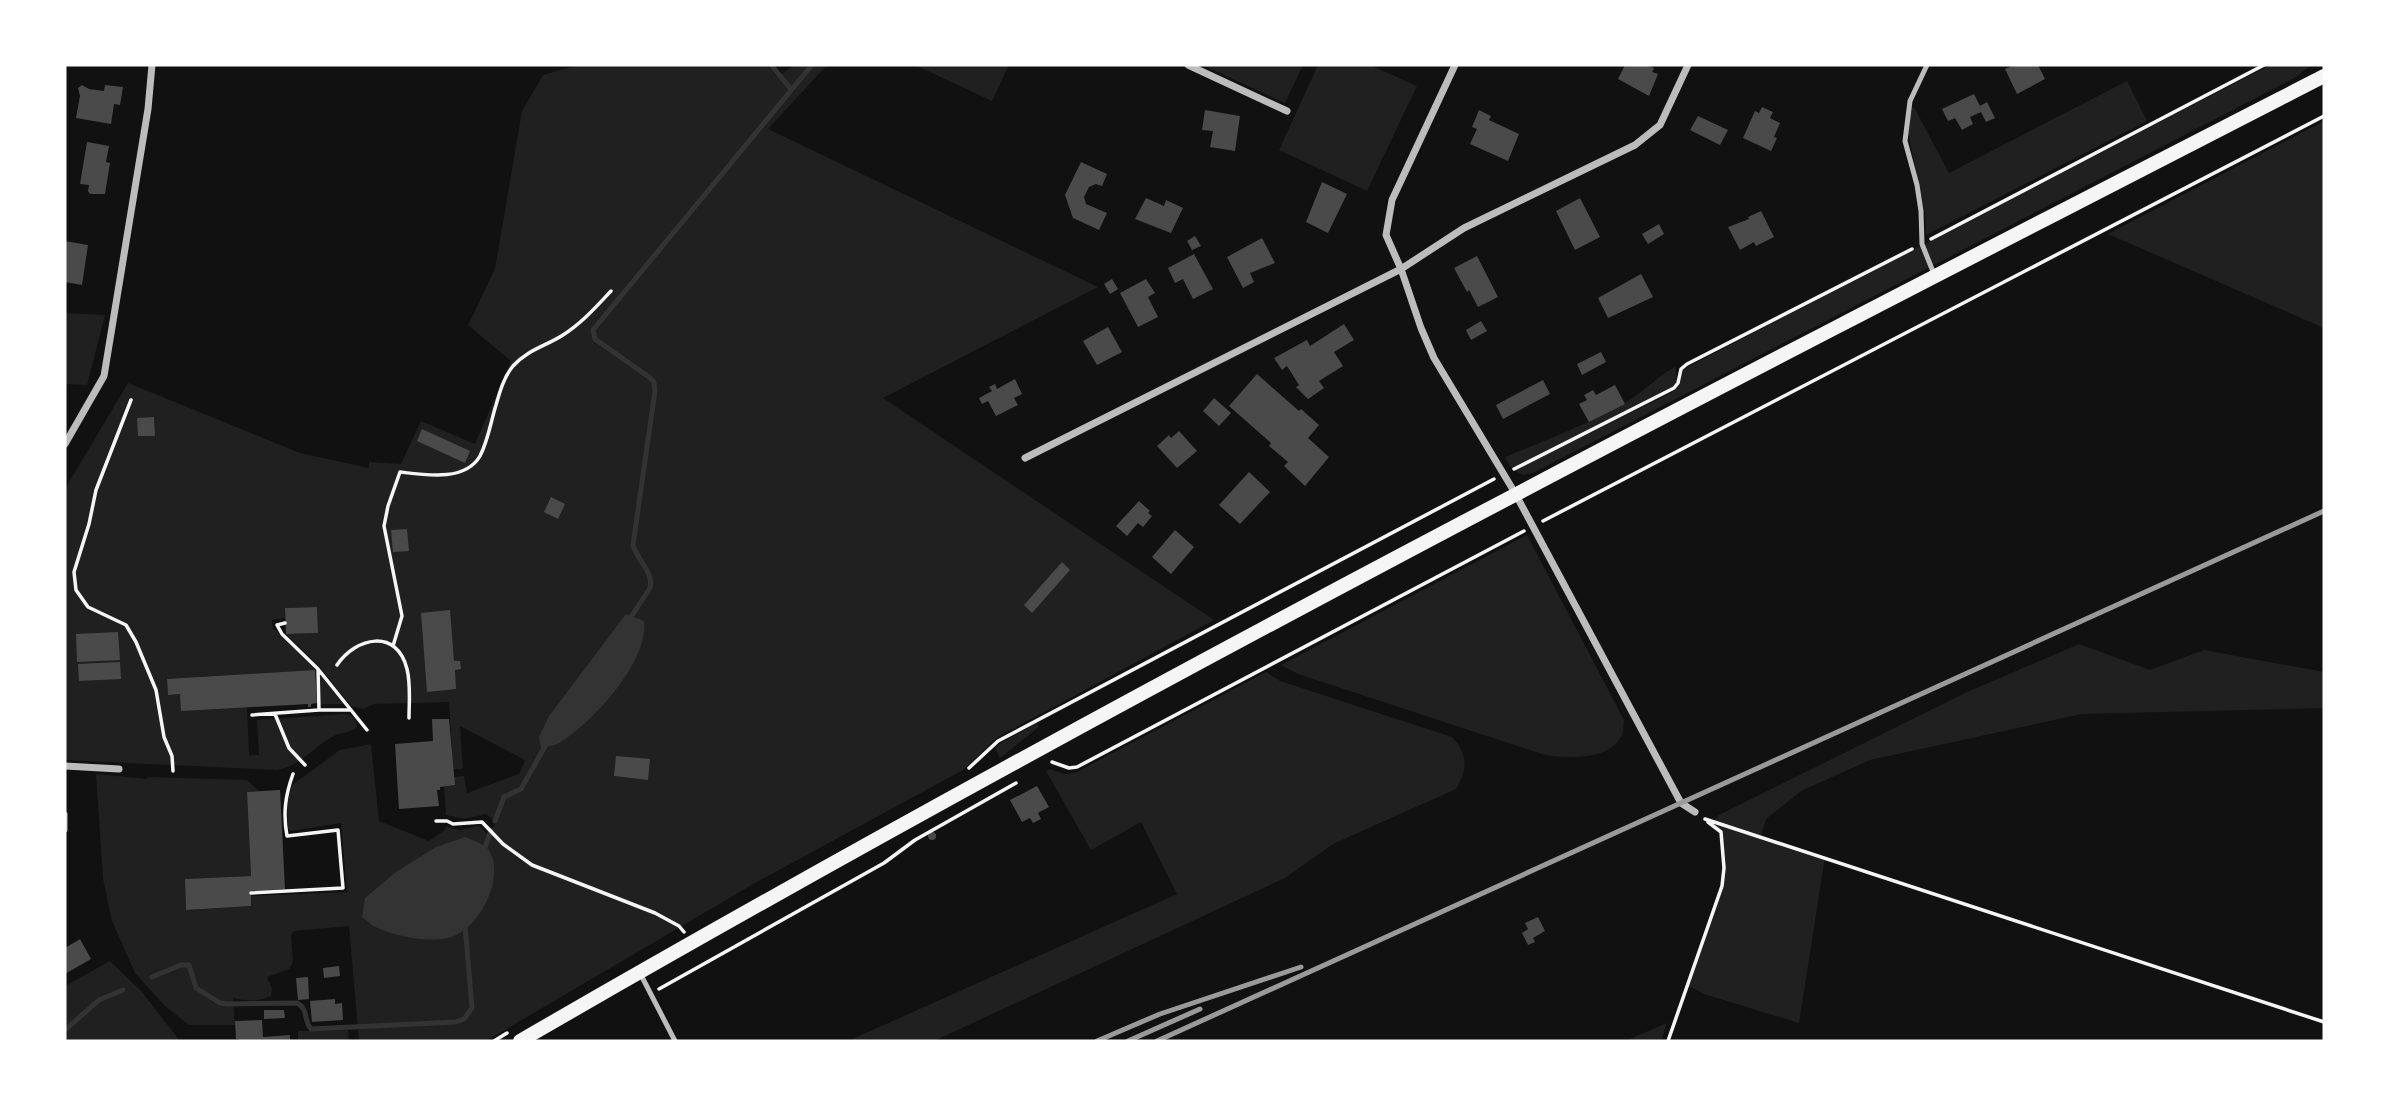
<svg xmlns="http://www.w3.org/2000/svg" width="2389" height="1106" font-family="'Open Sans',sans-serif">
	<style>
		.green { fill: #202020 }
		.water { fill: #333 }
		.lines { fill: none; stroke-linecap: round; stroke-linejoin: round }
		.stream { stroke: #333; stroke-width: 5 }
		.building { fill: #4a4a4a }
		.path { stroke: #f5f5f5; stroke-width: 3.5 }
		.service { stroke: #bcbcbc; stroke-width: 5 }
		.minor { stroke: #bcbcbc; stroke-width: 7 }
		.secondary { stroke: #f5f5f5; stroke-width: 14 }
		.rail { stroke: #9a9a9a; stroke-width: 5 }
	</style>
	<rect width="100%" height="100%" fill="#111"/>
	<path class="green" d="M578,65H767L778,77L794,65H827L768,129L1098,287L883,398L1214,620L998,737L963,770L755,883L486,1041H359L349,926L294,931L291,935L293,962L289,969L267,977L272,989L271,996C259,1002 246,1001 233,998L235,1025H189L165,1006L135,973L112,921L103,879L96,774L147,779V777L247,780L259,791L247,792L251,876L185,879L186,910L251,906V896L347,892L341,823L290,831L288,828L287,806L292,785L340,750L371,744L379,821L429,841L445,830L446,826L459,830L479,826L488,835L496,823L486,814L464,819L446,815L444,786L454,777L464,776L467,793L519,774L525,760L460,726L463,769H453L449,702L374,704L363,709L351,706L320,667L286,634L318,633L317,607L285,608V618L272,620L273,630H276L315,670L167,679L168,695L180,694L247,707L249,755H259L257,720L346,714C353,715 357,720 357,727C350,733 343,732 336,735C314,745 302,766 277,770L65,760V489L128,383L300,453L369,468V462L401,464L421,421L475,444L511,361L468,325L495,269L522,111L543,75Z
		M915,65H1009L992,101Z
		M1202,65H1303L1285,103Z
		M1318,65H1370L1417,86L1367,191L1279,150Z
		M2270,65H2311L2296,77L1533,473L1523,475L1514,470L1673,392L1679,386L1680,371Z
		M2127,81L2147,121L1926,235L1925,214L1908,132L1911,106L1915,109L1949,173Z
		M2324,121V328L2108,234Z
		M65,313L105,315L87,385L65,384Z
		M1675,367L1677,380L1672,387L1511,468L1505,457C1544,441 1584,426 1621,405C1641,395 1656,377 1675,367Z
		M1527,535L1624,720C1623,726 1624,733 1621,737C1607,761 1568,758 1545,755L1298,674L1281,665Z
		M2079,644L2150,670L2204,650L2324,672V708L2082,714L1870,760L1801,791L1766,819L1761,836L1825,857L1799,1023L1704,994L1687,985L1722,886L1724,868L1721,833L1706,820L1713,822L1719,815L1965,693Z
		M319,672L344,704H320Z
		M1266,672L1280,681L1452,737C1468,754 1468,770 1456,789L1333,844L1285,878L934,1041H848L1177,894L1141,822L1091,850L1046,771L1050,769L1065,774L1075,773Z
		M1037,723L1039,727L1000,758L995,748L1001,743Z
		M110,961L142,992L180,1041H65V986Z
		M1667,1023L1661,1041H1625Z
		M348,1030L349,1041H298V1031Z"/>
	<path class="water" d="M626,614L644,621C649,661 594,721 561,742C556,746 547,746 541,748L539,737L549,716Z
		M465,837C475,841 486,844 491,854C503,880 480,926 454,936C437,944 397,937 380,929C373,927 368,921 362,917L365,898L396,872L436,847Z"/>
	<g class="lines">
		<path class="stream" d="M771,65L791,89
			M629,620L650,588C654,572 637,560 633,545L655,391L654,382L649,377L595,339L593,330L812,65
			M495,821L504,797L521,789L548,741
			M484,851L491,830
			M152,977L181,965H189L196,988L220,1003L228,1004L297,1003C309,1009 303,1020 311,1029L456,1022L464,1019L472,1008L465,925
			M65,1030L99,1000L123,990"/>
	</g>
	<path class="building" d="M1625,65H1646L1654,68L1652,72L1658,74L1649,96L1618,79Z
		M2014,65H2038L2045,79L2017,94L2005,69Z
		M82,85L89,89L104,91L105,85L123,87L120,105L114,104L111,124L76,118L80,96L78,88Z
		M1974,94L1980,106L1987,102L1995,118L1986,122L1981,112L1970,117L1973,124L1962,130L1955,118L1948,121L1942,109Z
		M1762,107L1773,112L1770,118L1780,123L1774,137L1777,138L1771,151L1743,138L1755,111L1759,113Z
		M1205,110L1240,116L1235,151L1210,147L1213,131L1202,130Z
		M1479,110L1491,116L1489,120L1519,134L1508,161L1470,144L1477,129L1472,127Z
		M1698,116L1728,130L1720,145L1690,130Z
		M87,142L109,146L106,162L110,163L105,194H90L88,191L89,185L80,184Z
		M1081,162L1107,174L1102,186L1096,184L1089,187L1084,197L1086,204L1107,213L1099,230L1073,218L1065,195Z
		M1322,182L1347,194L1328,233L1306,222Z
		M1146,198L1164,206L1166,200L1183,208L1171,233L1135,219Z
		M1580,198L1600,237L1575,250L1556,211Z
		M1761,211L1774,237L1756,246L1754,242L1740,250L1728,227L1749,219L1748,217Z
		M1659,224L1664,234L1648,244L1642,234Z
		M1195,236L1201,246L1192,250L1187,241Z
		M1262,238L1275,263L1250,273L1254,282L1243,288L1227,257Z
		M65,241L88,245L82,285L65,282Z
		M1194,254L1213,289L1193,299L1183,279L1175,283L1168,268Z
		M1477,256L1498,297L1478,307L1469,290L1467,292L1454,268Z
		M1641,274L1653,297L1608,318L1598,298Z
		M1112,279L1118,289L1110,294L1104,284Z
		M1146,279L1155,293L1148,297L1158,317L1138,327L1120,293Z
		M1481,321L1487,331L1471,340L1466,330Z
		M1344,324L1354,340L1334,352L1343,366L1319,381L1324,388L1308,399L1296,387L1299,385L1287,366L1282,370L1274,358L1307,340L1310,346Z
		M1108,327L1122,352L1097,365L1083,341Z
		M1601,352L1606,362L1582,375L1577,364Z
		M1257,374L1299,411L1301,409L1319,425L1308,438L1329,457L1305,486L1284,466L1288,462L1269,446L1271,443L1229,406Z
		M1015,379L1022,394L1014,398L1018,405L996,416L988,401L982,404L979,398L992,391L989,387L995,384L997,389Z
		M1543,380L1550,394L1503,419L1496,405Z
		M1615,385L1625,404L1589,422L1579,404L1587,400L1584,395L1593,390L1596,395Z
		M1214,398L1231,413L1219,426L1203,411Z
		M154,417L155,436H138L137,418Z
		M422,429L470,451L465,463L417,441Z
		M1179,431L1197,451L1177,468L1157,446L1169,435L1171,438Z
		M1249,472L1270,492L1240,524L1219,505Z
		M551,497L565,504L558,519L544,512Z
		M1139,501L1150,511L1148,513L1152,516L1143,527L1138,523L1127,536L1116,526Z
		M407,529L409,551L393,552L391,530Z
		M1175,530L1194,547L1171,574L1152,557Z
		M1062,562L1070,570L1032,613L1024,605Z
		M317,607L318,633L286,634L285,608Z
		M450,610L454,661H460L461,669L455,670L456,689L427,692L421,613Z
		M118,632L120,660L77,662L76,634Z
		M120,662L121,679L79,681L78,664Z
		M315,670L317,703L311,704V707H308V704L290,705L181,711L180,694L168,695L167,679Z
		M432,719H449L455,785L440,787V790H437L439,806L399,809L395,744L433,741Z
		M616,756L650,759L648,780L614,776Z
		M1037,786L1049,807L1038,813L1041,819L1033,823L1030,818L1022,822L1010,800Z
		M280,790L285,889L251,891V906L186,910L185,879L251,876L247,792Z
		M928 836a4 4 0 1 1 8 0a4 4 0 1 1-8 0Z
		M1538,917L1545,931L1533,938L1535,942L1528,945L1522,933L1528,929L1525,923Z
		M80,939L91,959L65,974V948Z
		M339,966L340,976L324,978L323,968Z
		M308,977L309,999L298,1000L296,978Z
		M335,999V1004L342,1003L343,1020L312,1022L310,1001Z
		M264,1010H284L285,1018L264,1019Z
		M262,1020L263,1037L290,1035V1041H239V1039H236L235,1021Z"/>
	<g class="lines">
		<path class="path" d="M1931,239L2264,65
			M131,400L96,490L89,524L74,572L76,590L88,607L126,625L136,642L156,690L164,737L172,756L173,771
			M1514,469L1674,388L1678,383L1681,369L1687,364L1912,249
			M1543,521L2324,116
			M285,623L277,625L282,634L318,669L367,730
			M393,646L402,616L384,526L388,506L400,472C425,475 465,482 480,456C488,441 491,421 496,405C500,391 504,377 513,366C527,350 546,346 563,335C582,323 596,307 611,291
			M337,665C356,637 397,628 407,669C411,685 409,703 409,718
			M318,669L319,710H351
			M275,714L289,748L305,765
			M252,715L319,710
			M1052,762L1069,768L1077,767L1524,531
			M969,768L998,741L1494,479
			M1705,819L2324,1022
			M436,821H447L453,824L482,822L503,844L532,865L655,913L679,926L684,932
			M251,893L343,888L338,830L287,836C283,814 285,796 293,774
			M659,989L884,863L915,840L1016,783
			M494,1041L507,1033
			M1668,1041L1722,886L1724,868L1721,832L1708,822"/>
		<path class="service" d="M1927,65L1910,101L1905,141L1917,185L1921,211L1922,244L1934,274
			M65,814V830
			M641,975L675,1041"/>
		<path class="minor" d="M1188,65L1287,111
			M1455,65L1392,200L1386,235L1401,269L1421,328L1434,358L1515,493L1681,803L1695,812
			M65,444L104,376L148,109L152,65
			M1025,458L1401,269L1464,228L1635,145L1660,125L1688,65
			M65,766L119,769"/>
		<path class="secondary" d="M520,1041C1110,699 1717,388 2324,76"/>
		<path class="rail" d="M1097,1041L1160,1014L1301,967
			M1128,1041L1200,1009
			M1157,1041L2324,511"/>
	</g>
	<rect width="2389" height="1106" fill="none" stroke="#ffffff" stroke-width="133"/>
</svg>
